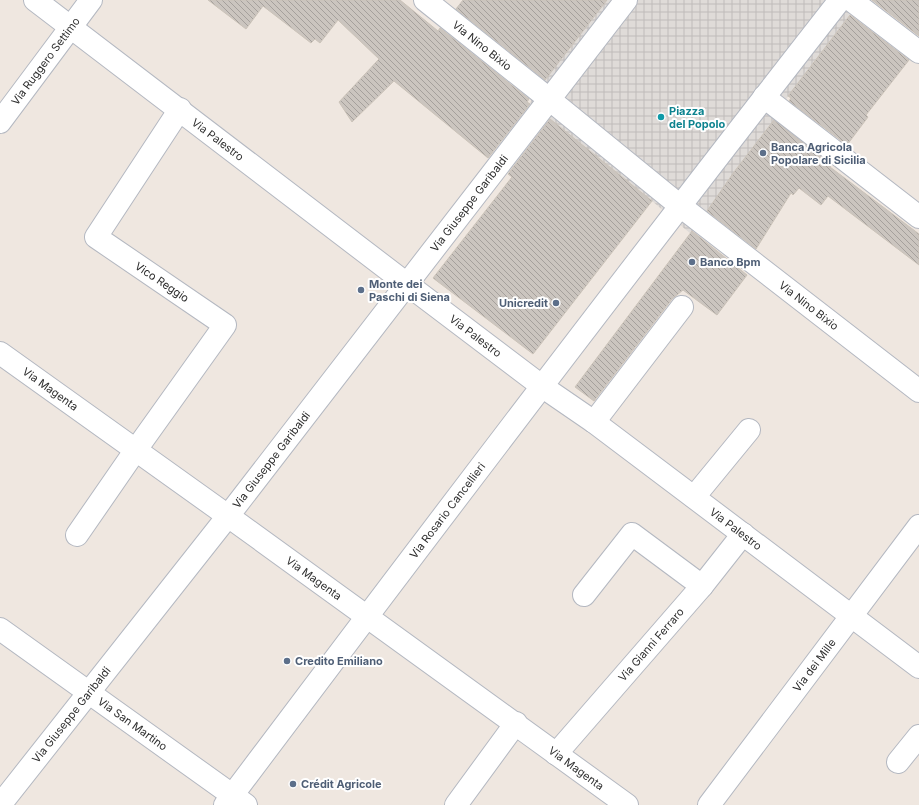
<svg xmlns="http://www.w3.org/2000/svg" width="919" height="805" font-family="Inter,sans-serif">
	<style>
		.plaza { fill: url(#plaza-grid) }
		.building { fill: url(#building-back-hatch); stroke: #cbc3b9 }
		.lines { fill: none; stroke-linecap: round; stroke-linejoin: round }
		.minor-casing { stroke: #b4b8c1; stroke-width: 24 }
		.tertiary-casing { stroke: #b4b8c1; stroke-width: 24 }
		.secondary-casing { stroke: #b4b8c1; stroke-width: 24 }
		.minor { stroke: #fff; stroke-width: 22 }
		.tertiary { stroke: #fff; stroke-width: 22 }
		.secondary { stroke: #fff; stroke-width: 22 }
		.culture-dot { fill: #0f9aa8; stroke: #fff; stroke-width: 1.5 }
		.service-dot { fill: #5c6f8a; stroke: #fff; stroke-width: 1.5 }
		.labels { text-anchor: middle; stroke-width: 4; stroke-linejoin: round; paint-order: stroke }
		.street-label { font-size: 11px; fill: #2e2e2e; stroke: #fff }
		.culture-label { font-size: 11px; font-weight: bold; fill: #0d838f; stroke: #fff; text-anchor: start }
		.service-label { font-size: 11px; font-weight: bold; fill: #4e5e75; stroke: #fff; text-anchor: start }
	</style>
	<defs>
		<pattern id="plaza-grid" width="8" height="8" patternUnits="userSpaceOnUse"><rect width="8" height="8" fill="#dfdbd8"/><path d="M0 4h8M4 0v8" fill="none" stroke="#c0bcba"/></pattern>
		<pattern id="building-back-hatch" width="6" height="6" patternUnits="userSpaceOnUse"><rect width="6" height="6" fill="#cbc5bf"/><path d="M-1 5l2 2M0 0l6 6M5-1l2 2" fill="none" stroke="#a5a09c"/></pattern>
	</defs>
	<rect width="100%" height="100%" fill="#efe7e0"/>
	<path class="plaza" d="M607,0H861L788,96L772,123L691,234L652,201L529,104L547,76Z"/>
	<path class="building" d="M208,0H400L438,31L440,28L529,99L527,102L530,104L488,158L394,81L352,122L339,102L379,59L338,20L320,43L315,39L311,43L263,6L246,29Z
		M463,0H607L545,80L456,9Z
		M872,0H919V36Z
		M850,15L909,60L866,115L868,117L847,145L789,101L791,98L788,96Z
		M550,119L652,201L533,354L433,278L512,177L508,174Z
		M774,120L831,165L830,167L919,234V265L828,196L821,205L799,188L793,195L791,193L756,249L707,211L734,172Z
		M692,231L747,275L717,315L683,290L672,299L594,401L575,387Z"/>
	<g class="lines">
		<defs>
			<g id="minor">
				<path d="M851,0L919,52"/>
				<path d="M764,97L919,217"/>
				<path id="s1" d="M549,99L679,205L919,391"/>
				<path id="s2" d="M407,284L543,387L594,422L919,667"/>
				<path d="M594,422L682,307"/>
				<path d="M694,497L749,430"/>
				<path id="s3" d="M228,516L627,805"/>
				<path d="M77,535L135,451L225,325L96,237L180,109"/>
				<path d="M584,595L632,534L702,586"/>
				<path id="s4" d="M0,629L246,805"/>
				<path id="s5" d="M556,754L702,586L743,534"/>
				<path d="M898,762L919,736"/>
				<path id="s6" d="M225,805C428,535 632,266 840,0"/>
				<path d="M456,805L516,723"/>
				<path id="s7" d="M709,805L919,526"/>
			</g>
			<g id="tertiary">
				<path id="s8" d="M35,0L407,284"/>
				<path id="s9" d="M0,353L228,516"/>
			</g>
			<g id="secondary">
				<path id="s10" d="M425,0L549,99"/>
				<path id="s11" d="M0,122L91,0"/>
				<path id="s12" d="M0,805L228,516L626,0"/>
			</g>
		</defs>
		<use href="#minor" class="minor-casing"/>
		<use href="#tertiary" class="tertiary-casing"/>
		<use href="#secondary" class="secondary-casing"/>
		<use href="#minor" class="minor"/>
		<use href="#tertiary" class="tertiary"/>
		<use href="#secondary" class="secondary"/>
	</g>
	<circle class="culture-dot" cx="661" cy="117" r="4"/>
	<g class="service-dot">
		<circle cx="763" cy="153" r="4"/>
		<circle cx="692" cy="262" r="4"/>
		<circle cx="361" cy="290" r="4"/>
		<circle cx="556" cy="303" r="4"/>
		<circle cx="287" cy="661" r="4"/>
		<circle cx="293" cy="784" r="4"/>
	</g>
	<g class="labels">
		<g class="street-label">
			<text dy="4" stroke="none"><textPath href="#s10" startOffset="73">Via Nino Bixio</textPath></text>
			<text dy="4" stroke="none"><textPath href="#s11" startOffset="76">Via Ruggero Settimo</textPath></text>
			<text dy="4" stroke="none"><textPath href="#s8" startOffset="230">Via Palestro</textPath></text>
			<text dy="4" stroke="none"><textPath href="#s12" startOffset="763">Via Giuseppe Garibaldi</textPath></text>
			<text transform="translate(162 282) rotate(34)" y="4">Vico Reggio</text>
			<text dy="4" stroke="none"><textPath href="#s1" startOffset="332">Via Nino Bixio</textPath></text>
			<text dy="4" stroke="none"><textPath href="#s2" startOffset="86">Via Palestro</textPath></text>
			<text dy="4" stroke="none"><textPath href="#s9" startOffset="62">Via Magenta</textPath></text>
			<text dy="4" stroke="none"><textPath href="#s12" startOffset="439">Via Giuseppe Garibaldi</textPath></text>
			<text dy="4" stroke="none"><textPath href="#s6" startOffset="369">Via Rosario Cancellieri</textPath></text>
			<text dy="4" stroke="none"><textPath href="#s2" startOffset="410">Via Palestro</textPath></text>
			<text dy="4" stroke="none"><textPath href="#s3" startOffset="106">Via Magenta</textPath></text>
			<text dy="4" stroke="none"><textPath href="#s5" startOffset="145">Via Gianni Ferraro</textPath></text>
			<text dy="4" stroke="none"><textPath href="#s7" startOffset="175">Via dei Mille</textPath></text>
			<text dy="4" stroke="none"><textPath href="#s12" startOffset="115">Via Giuseppe Garibaldi</textPath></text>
			<text dy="4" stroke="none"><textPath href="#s4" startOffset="163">Via San Martino</textPath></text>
			<text dy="4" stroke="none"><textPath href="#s3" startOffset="430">Via Magenta</textPath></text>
		</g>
		<g class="culture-label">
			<text x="669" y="115">Piazza<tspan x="669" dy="13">del Popolo</tspan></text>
		</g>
		<g class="service-label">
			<text x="771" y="151">Banca Agricola<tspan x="771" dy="13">Popolare di Sicilia</tspan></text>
			<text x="700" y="266">Banco Bpm</text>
			<text x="369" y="288">Monte dei<tspan x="369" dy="13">Paschi di Siena</tspan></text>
			<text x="548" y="307" text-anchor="end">Unicredit</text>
			<text x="295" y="665">Credito Emiliano</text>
			<text x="301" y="788">Crédit Agricole</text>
		</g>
	</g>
</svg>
